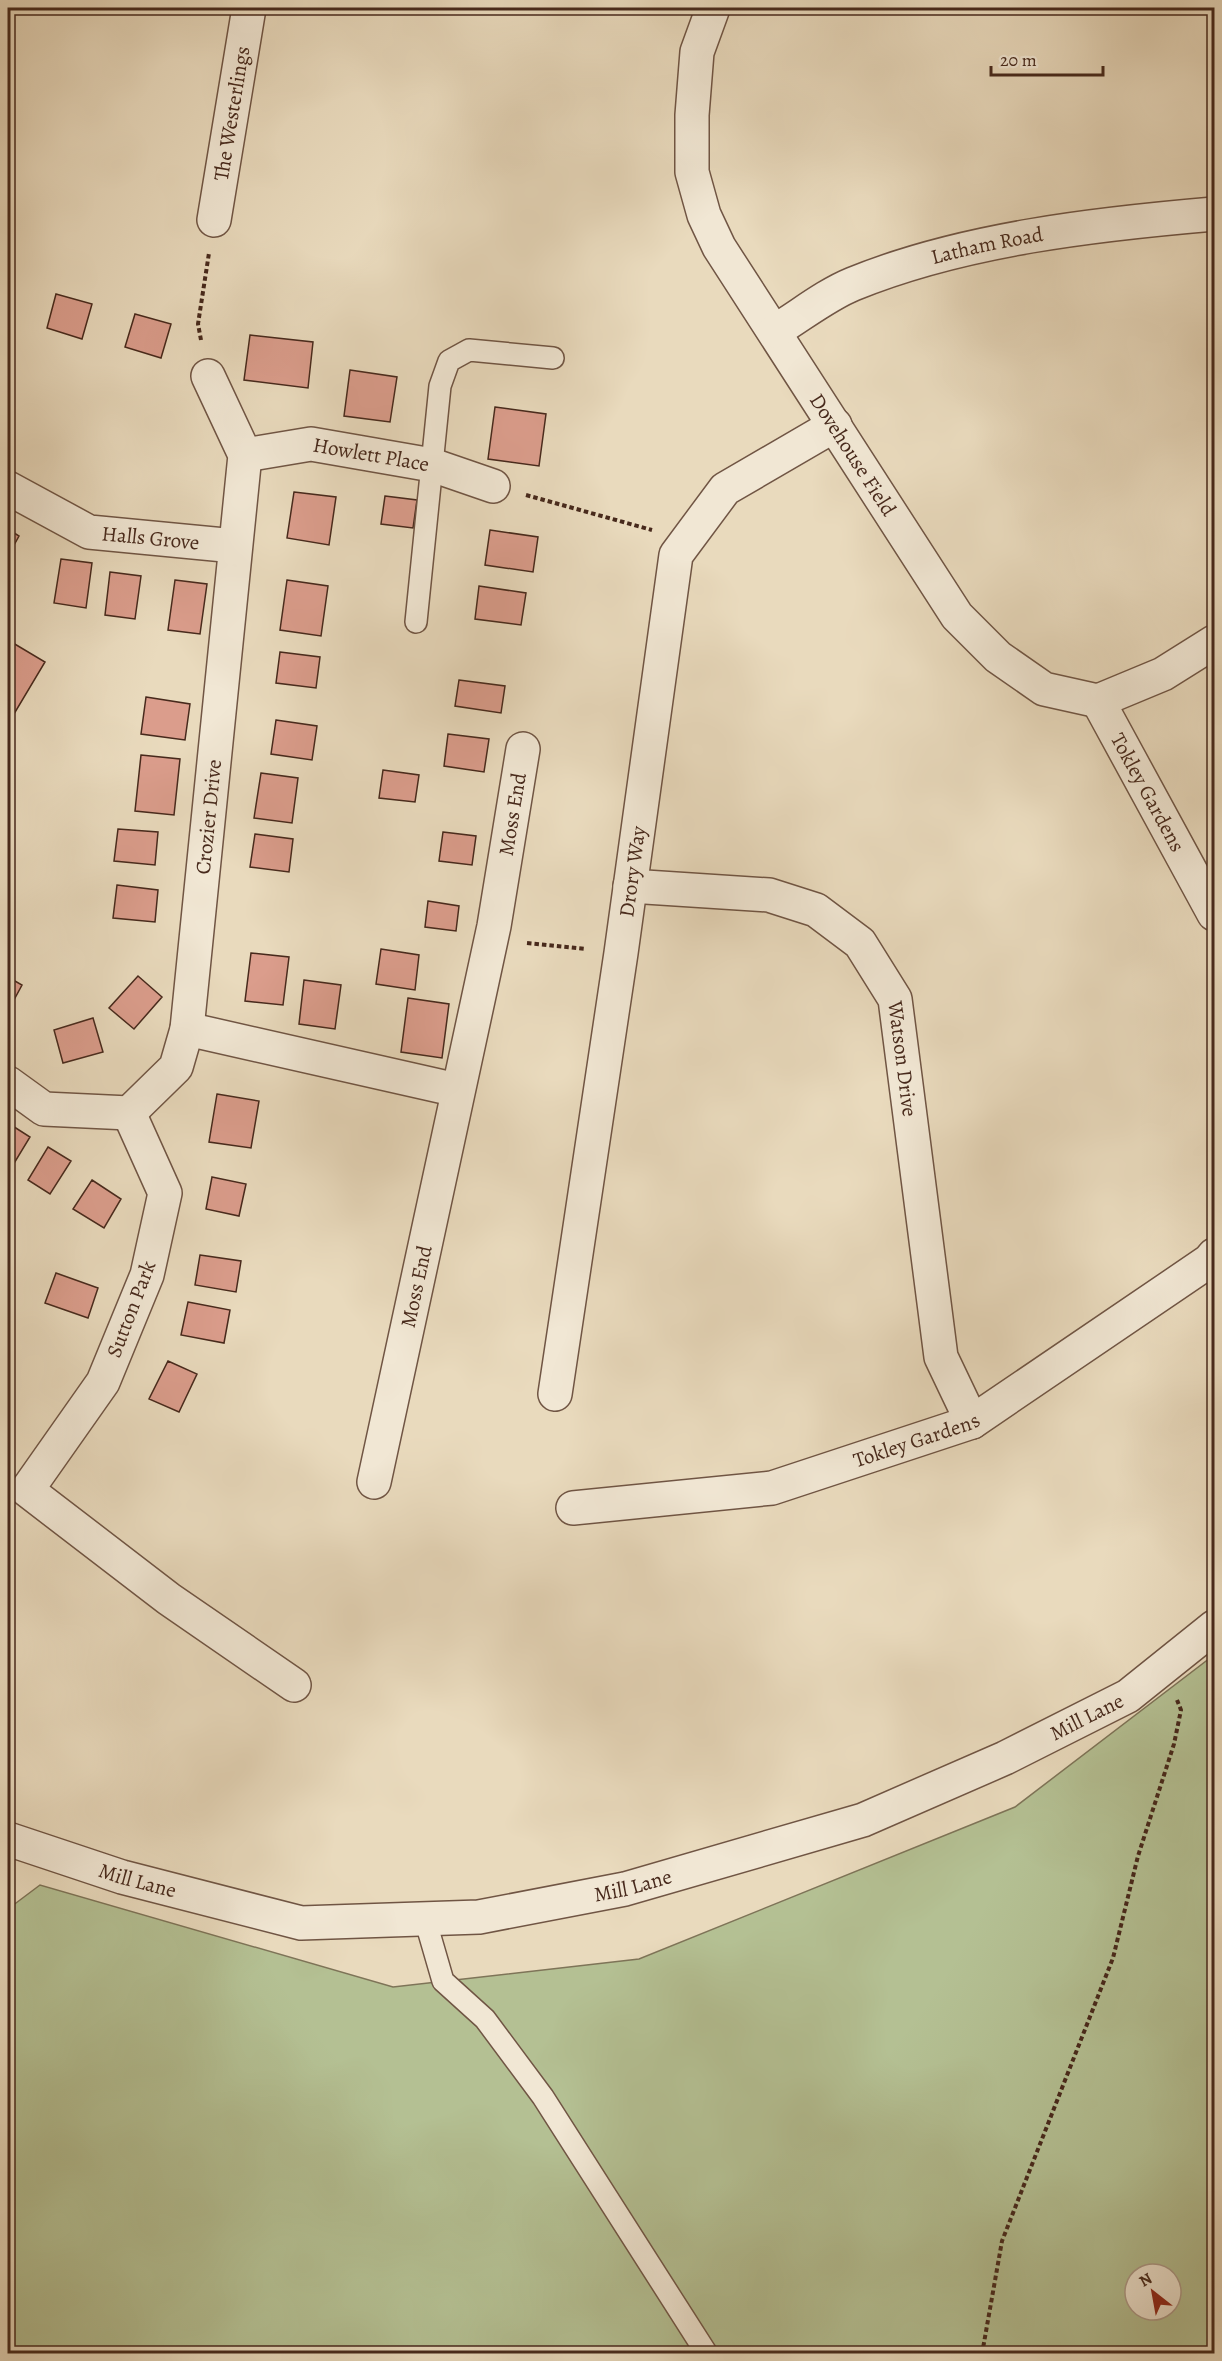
<svg xmlns="http://www.w3.org/2000/svg" width="1222" height="2361" font-family="Alegreya,serif">
	<style>
		.green { fill: #b4c093; stroke: #7e7458; stroke-width: 1.5; fill-rule: evenodd }
		.building { fill: #db9d8c; stroke: #47291c; stroke-width: 1.5 }
		.lines { fill: none; stroke-linecap: round; stroke-linejoin: round }
		.lane-casing { stroke: #705544; stroke-width: 24 }
		.street-casing { stroke: #705544; stroke-width: 36 }
		.path { stroke: #47291c; stroke-width: 4; stroke-dasharray: 4.5 3; stroke-linecap: butt }
		.lane { stroke: #f1e7d4; stroke-width: 21 }
		.street { stroke: #f1e7d4; stroke-width: 33 }
		.labels { text-anchor: middle; stroke-width: 6; stroke-linejoin: round; paint-order: stroke }
		.street-label { font-size: 21px; fill: #47291c; stroke: #f1e7d4 }
	</style>
	<rect width="100%" height="100%" fill="#e9dabd"/>
	<filter id="stains"><feTurbulence type="fractalNoise" baseFrequency=".00333" numOctaves="4"/><feColorMatrix values="0 0 0 0 .2 0 0 0 0 .09 0 0 0 0 .02 0 0 0 .5 -.17"/></filter>
	<radialGradient id="worn" r=".72"><stop offset=".6" stop-color="#630" stop-opacity="0"/><stop offset="1" stop-color="#630" stop-opacity=".3"/></radialGradient>
	<path class="green" d="M1214,1655V2353H8V1909L40,1885L393,1987L639,1959L1015,1807ZM1135,2274H1171V2310H1135Z"/>
	<path class="building" d="M56,294L92,304L82,339L47,328Z
		M135,314L171,324L161,358L125,347Z
		M250,335L313,342L308,388L244,380Z
		M350,370L397,377L390,422L344,416Z
		M495,407L546,414L539,466L488,459Z
		M294,492L336,497L329,545L287,538Z
		M385,496L417,500L413,528L381,524Z
		M8,529L19,536L8,556Z
		M490,530L538,537L533,572L485,565Z
		M61,559L92,563L86,608L54,603Z
		M110,572L141,576L135,619L105,615Z
		M175,580L207,584L200,634L168,630Z
		M287,580L328,586L321,636L280,630Z
		M479,586L526,593L521,625L475,619Z
		M8,640L45,662L8,724Z
		M280,652L320,657L316,688L276,683Z
		M459,680L505,686L501,713L455,706Z
		M146,697L190,704L185,740L141,734Z
		M276,720L317,726L312,760L271,754Z
		M448,734L489,739L484,772L444,766Z
		M141,755L180,759L174,815L135,811Z
		M383,770L419,775L415,802L379,798Z
		M261,773L298,778L292,823L254,818Z
		M118,829L158,832L155,865L114,861Z
		M443,832L476,836L472,865L439,861Z
		M255,834L293,839L289,872L250,867Z
		M117,885L158,890L155,922L113,918Z
		M428,901L459,906L456,931L425,927Z
		M381,949L419,955L415,990L376,984Z
		M251,953L289,957L283,1005L245,1001Z
		M138,976L162,997L134,1029L109,1008Z
		M8,977L22,985L8,1011Z
		M304,980L341,985L335,1029L299,1024Z
		M408,998L449,1004L442,1058L401,1052Z
		M93,1018L103,1052L63,1063L54,1030Z
		M217,1094L259,1101L251,1148L209,1142Z
		M8,1123L30,1137L10,1170L8,1169Z
		M48,1147L71,1161L50,1194L28,1180Z
		M212,1177L246,1184L239,1216L206,1209Z
		M92,1180L121,1199L104,1228L73,1209Z
		M200,1255L241,1261L236,1292L195,1285Z
		M56,1273L98,1288L88,1318L45,1303Z
		M188,1302L230,1310L224,1343L181,1335Z
		M168,1361L197,1374L179,1412L149,1399Z"/>
	<g class="lines">
		<defs>
			<path id="lane" d="M416,622L440,386L449,361L469,350L553,358
				M425,1919L443,1981L485,2019L543,2097L707,2354"/>
			<g id="street">
				<path id="s1" d="M713,8L697,52L692,115V172L704,215L719,247L957,616L998,657L1044,689L1098,701L1163,674L1214,642"/>
				<path id="s2" d="M214,220L249,8"/>
				<path id="s3" d="M775,331C800,316 826,295 853,284C963,239 1097,224 1214,214"/>
				<path id="s4" d="M245,455L311,444L432,465L493,486"/>
				<path id="s5" d="M8,488L89,532L235,546"/>
				<path id="s6" d="M1098,701L1214,914"/>
				<path id="s7" d="M630,886L769,895L816,910L860,943L895,999L941,1357L972,1422"/>
				<path d="M187,1029L457,1090"/>
				<path id="s8" d="M8,1083L44,1109L129,1113L176,1067L187,1029L245,455L208,376"/>
				<path d="M129,1113L165,1193L147,1275L103,1382L27,1490L169,1599L294,1685"/>
				<path id="s9" d="M555,1394L621,953L676,555L725,489L835,425"/>
				<path id="s10" d="M374,1482L494,926L523,749"/>
				<path id="s11" d="M573,1508L772,1488L972,1422L1209,1261L1214,1255"/>
				<path id="s12" d="M8,1839L122,1877L301,1923L479,1917L625,1889L863,1820L1005,1758L1128,1696L1214,1627"/>
			</g>
		</defs>
		<use href="#lane" class="lane-casing"/>
		<use href="#street" class="street-casing"/>
		<path class="path" d="M201,340L198,324L209,253
			M526,495L652,530
			M527,943L586,949
			M982,2354L1002,2241L1113,1958L1138,1856L1174,1744L1181,1710L1177,1700"/>
		<use href="#lane" class="lane"/>
		<use href="#street" class="street"/>
	</g>
	<g class="labels">
		<g class="street-label">
			<text dy="7" stroke="none"><textPath href="#s2" startOffset="108">The Westerlings</textPath></text>
			<text dy="7" stroke="none"><textPath href="#s3" startOffset="231">Latham Road</textPath></text>
			<text dy="7" stroke="none"><textPath href="#s1" startOffset="494">Dovehouse Field</textPath></text>
			<text dy="7" stroke="none"><textPath href="#s4" startOffset="128">Howlett Place</textPath></text>
			<text dy="7" stroke="none"><textPath href="#s5" startOffset="154">Halls Grove</textPath></text>
			<text dy="7" stroke="none"><textPath href="#s6" startOffset="104">Tokley Gardens</textPath></text>
			<text dy="7" stroke="none"><textPath href="#s10" startOffset="682">Moss End</textPath></text>
			<text dy="7" stroke="none"><textPath href="#s8" startOffset="448">Crozier Drive</textPath></text>
			<text dy="7" stroke="none"><textPath href="#s9" startOffset="528">Drory Way</textPath></text>
			<text dy="7" stroke="none"><textPath href="#s7" startOffset="370">Watson Drive</textPath></text>
			<text dy="7" stroke="none"><textPath href="#s10" startOffset="200">Moss End</textPath></text>
			<text transform="translate(131 1309) rotate(-69)" y="7">Sutton Park</text>
			<text dy="7" stroke="none"><textPath href="#s11" startOffset="352">Tokley Gardens</textPath></text>
			<text dy="7" stroke="none"><textPath href="#s12" startOffset="1126">Mill Lane</textPath></text>
			<text dy="7" stroke="none"><textPath href="#s12" startOffset="136">Mill Lane</textPath></text>
			<text dy="7" stroke="none"><textPath href="#s12" startOffset="640">Mill Lane</textPath></text>
		</g>
	</g>
	<rect width="1222" height="2361" fill="none" stroke="#e9dabd" stroke-width="30"/>
	<rect x="9" y="9" width="1204" height="2343" fill="none" stroke="#47291c" stroke-width="3"/>
	<rect x="15" y="15" width="1192" height="2331" fill="none" stroke="#47291c" stroke-width="1.5"/>
	<g transform="translate(1153 2292) rotate(329)"><circle r="28" fill="#f1e7d4" stroke="#ad9b8a" stroke-width="1.5"/>
	<path d="M0-4.5L10 22L0 15L-10 22Z" fill="#8f2418"/>
	<text y="-9" font-size="16" font-weight="bold" text-anchor="middle" fill="#47291c">N</text>
	</g>
	<path d="M991 66v9h112v-9" fill="none" stroke="#47291c" stroke-width="3"/>
	<text x="1000" y="66" font-size="18" fill="#47291c" stroke="#f1e7d4" stroke-width="4.5" paint-order="stroke">20 m</text>
	<rect width="100%" height="100%" filter="url(#stains)"/>
	<rect width="100%" height="100%" fill="url(#worn)"/>
</svg>
